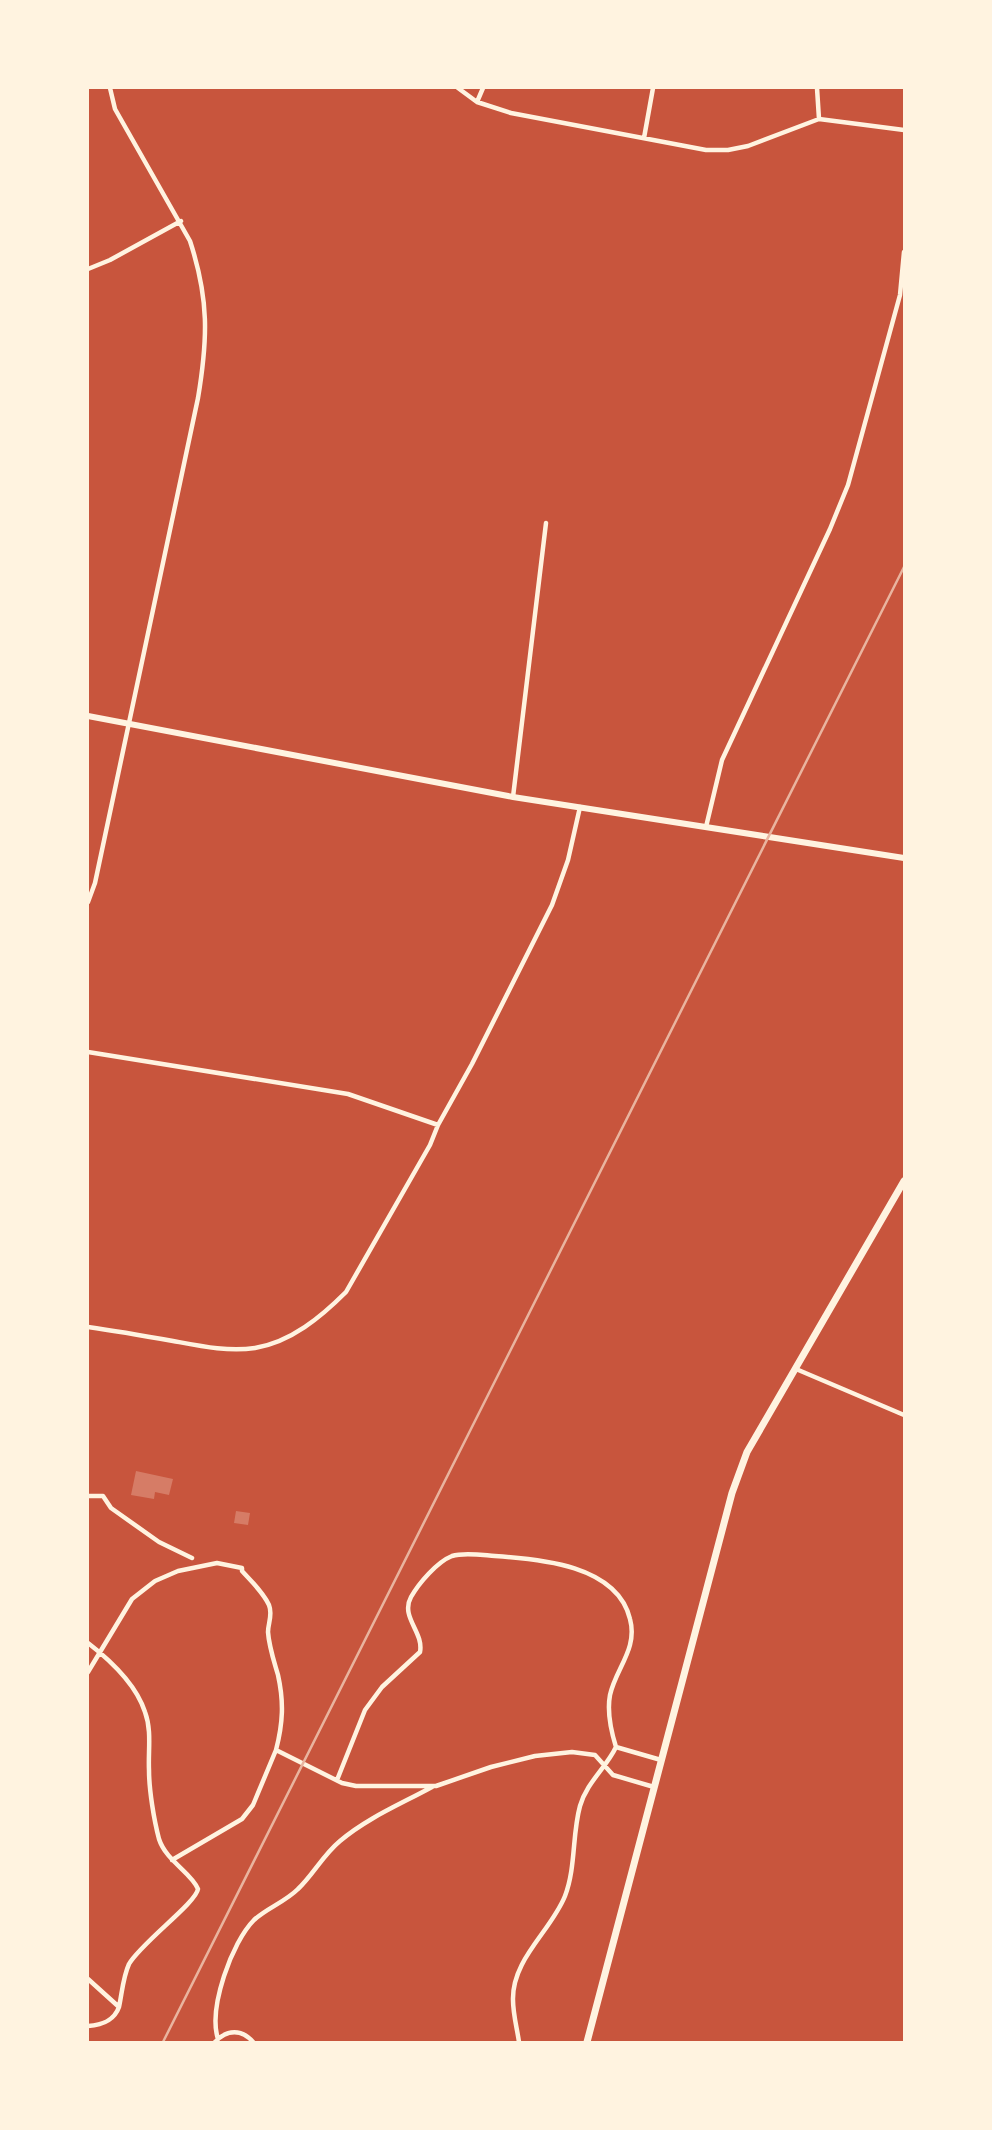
<svg xmlns="http://www.w3.org/2000/svg" width="992" height="2130" font-family="'Exo 2',sans-serif">
	<style>
		.building { fill: #d67c66 }
		.lines { fill: none; stroke-linecap: round; stroke-linejoin: round }
		.minor { stroke: #fff3e0; stroke-width: 4.5 }
		.secondary { stroke: #fff3e0; stroke-width: 6 }
		.primary { stroke: #fff3e0; stroke-width: 7 }
		.rail { stroke: #e9b49f; stroke-width: 2.5 }
	</style>
	<rect width="100%" height="100%" fill="#c8553d"/>
	<path class="building" d="M136,1471L173,1479L169,1495L155,1492L154,1499L131,1495Z
		M236,1511L250,1513L248,1525L234,1523Z"/>
	<g class="lines">
		<path class="minor" d="M458,88L477,102L511,113L706,150H728L748,146L819,119L904,130
			M817,88L819,119
			M477,102L483,88
			M644,138L653,88
			M88,269L110,260L181,221
			M513,797L546,523
			M706,827L722,760L830,529L848,485L900,295L904,252
			M88,902L95,883L198,398C208,338 209,299 190,241L115,109L110,88
			M88,1052L348,1094L438,1125
			M88,1327C116,1331 145,1336 173,1341C200,1346 228,1352 255,1348C291,1342 321,1317 346,1292L430,1145L438,1125L472,1064L552,905L568,860L580,807
			M796,1369L904,1415
			M88,1496H103L111,1508L159,1542L192,1558
			M88,1643C110,1660 136,1684 145,1712C152,1731 148,1751 149,1770C149,1790 154,1820 159,1839C166,1861 192,1873 198,1889C196,1903 141,1943 129,1964C123,1977 122,1993 119,2007L88,1979
			M88,1672L132,1599L155,1581L178,1571L217,1563L242,1568V1571C252,1582 263,1592 269,1605C273,1615 268,1623 268,1632C269,1647 274,1661 278,1675C284,1702 283,1723 276,1750L342,1783L356,1786H436L491,1767L535,1756L572,1752L595,1755L613,1775L654,1787
			M616,1747L661,1760
			M337,1780L365,1710L382,1687L420,1652C424,1632 400,1617 411,1597C419,1583 437,1562 452,1556C464,1552 482,1555 495,1556C540,1559 617,1565 630,1619C638,1649 616,1668 610,1695C607,1711 611,1731 616,1747C606,1768 587,1782 580,1806C572,1835 576,1867 565,1896C551,1931 512,1959 513,2000C513,2014 517,2028 519,2042
			M172,1860L242,1819L253,1805L276,1750
			M88,2026C102,2025 114,2021 119,2007
			M218,2039C208,2008 232,1942 254,1920C267,1908 285,1902 298,1889C313,1875 323,1855 340,1841C367,1818 401,1804 432,1787
			M215,2042C227,2029 242,2029 253,2042"/>
		<path class="secondary" d="M88,716L513,797L904,858"/>
		<path class="primary" d="M587,2042L732,1493L747,1452L904,1181"/>
		<path class="rail" d="M163,2042L904,567"/>
	</g>
	<rect width="992" height="2130" fill="none" stroke="#fff3e0" stroke-width="178"/>
</svg>
